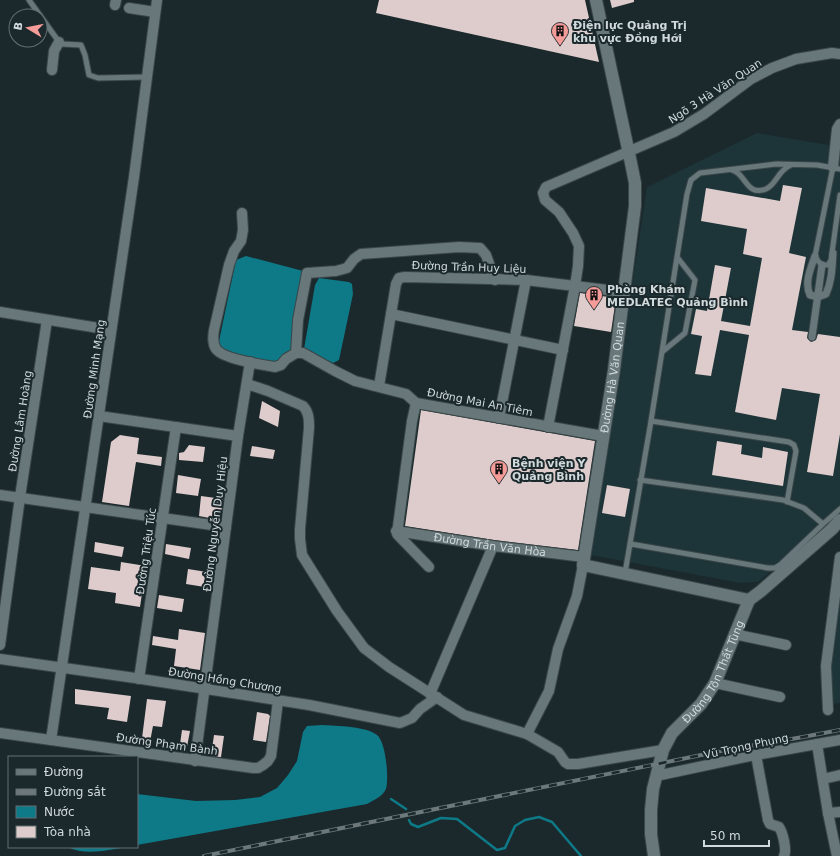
<svg xmlns="http://www.w3.org/2000/svg" width="840" height="856" font-family="'DejaVu Sans',sans-serif">
	<style>
		.built { fill: #1d3438 }
		.water { fill: #0e7987 }
		.lines { fill: none; stroke-linecap: round; stroke-linejoin: round }
		.stream { stroke: #0e7987; stroke-width: 2.5 }
		.building { fill: #ddcccb }
		.service-casing { stroke: #3a4648; stroke-width: 7 }
		.pedestrian-casing { stroke: #3a4648; stroke-width: 9 }
		.minor-casing { stroke: #3a4648; stroke-width: 12 }
		.tertiary-casing { stroke: #3a4648; stroke-width: 14 }
		.secondary-casing { stroke: #3a4648; stroke-width: 14 }
		.service { stroke: #67777a; stroke-width: 5 }
		.pedestrian { stroke: #67777a; stroke-width: 7 }
		.minor { stroke: #67777a; stroke-width: 10 }
		.tertiary { stroke: #67777a; stroke-width: 12 }
		.secondary { stroke: #67777a; stroke-width: 12 }
		.rail-casing { stroke: #6d787b; stroke-width: 4 }
		.rail { stroke: #1b292c; stroke-width: 2.5; stroke-dasharray: 8; stroke-linecap: butt }
		.labels { text-anchor: middle; stroke-width: 4; stroke-linejoin: round; paint-order: stroke }
		.poi-label { font-size: 11px; font-weight: bold; fill: #d0d9db; stroke: #1b292c; text-anchor: start }
		.street-label { font-size: 11px; fill: #d0d9db; stroke: #1b292c }
	</style>
	<rect width="100%" height="100%" fill="#1b292c"/>
	<path class="built" d="M757,133L840,147V514L758,582L740,583L591,555L647,187Z
		M840,592V703L833,704L830,667Z"/>
	<path class="water" d="M246,256L303,271L291,353L277,365L224,351L220,347L219,341L236,260Z
		M319,278L349,282L352,284L353,294L339,360L333,363L304,349L315,285Z
		M322,725C336,726 366,726 377,735C386,742 389,778 386,789C382,797 374,800 367,804L137,845V794L196,801L235,800L260,797L277,788L288,775L297,761L303,732L307,726Z
		M68,847H127C108,850 85,856 68,847Z"/>
	<g class="lines">
		<path class="stream" d="M391,799L406,809
			M409,820L411,824L418,827L441,818L457,819L497,850L505,848L515,826L525,820L539,817L552,822L581,856"/>
	</g>
	<path class="building" d="M379,0H585L599,62L376,13Z
		M610,0H634V2L612,8Z
		M783,185L802,188L789,253L806,257L792,330L808,332L807,338L811,342L816,340L818,334L840,337V434L833,476L807,472L820,394L782,388L776,420L735,412L749,335L720,330L711,376L695,374L702,336L691,334L696,309L707,311L715,265L731,268L721,321L750,326L762,258L743,254L747,229L701,221L706,188L780,201Z
		M580,293L616,298L611,332L574,326Z
		M262,401L280,411L278,427L259,418Z
		M421,410L595,441L578,550L494,540L405,526Z
		M120,435L139,438L137,454L162,457L161,466L136,462L129,506L102,502L111,442Z
		M717,441L742,445L741,454L762,458L763,447L788,452L783,486L712,475Z
		M189,445L205,447L203,462L179,460V453L184,452Z
		M252,446L275,450L273,459L250,456Z
		M178,475L201,479L198,496L176,493Z
		M607,485L630,489L625,517L602,513Z
		M201,496L223,499L220,520L199,516Z
		M95,542L124,547L122,557L94,552Z
		M166,544L191,548L189,559L165,554Z
		M121,562L146,566L140,607L115,603L116,593L88,589L91,567L120,571Z
		M188,569L213,573L211,588L186,584Z
		M159,595L184,599L182,612L157,608Z
		M179,629L205,633L200,670L174,666L176,649L152,645L153,636L178,640Z
		M75,689L131,696L127,722L107,719L109,708L75,704Z
		M147,699L166,701L162,727L153,726L149,747L141,746Z
		M257,712L268,714L270,716L266,742L253,740Z
		M182,730L190,731L186,752L179,751Z
		M214,735L224,736L221,757L211,756Z"/>
	<g class="lines">
		<defs>
			<path id="service" d="M29,0L59,42L62,44L81,45L85,55L89,75L98,78L147,77
				M833,167L815,256L818,261L822,265H828L831,260L840,195
				M732,170C746,173 746,197 766,189C777,184 777,171 791,165
				M662,352L685,333L695,280L677,257
				M651,421L789,442L794,445L796,451L787,502
				M823,524L840,509
				M631,544L768,568H775L780,565L823,524L804,508L783,500L640,480
				M625,573L651,421L687,194L691,180L700,173L776,164L817,165L840,169"/>
			<path id="pedestrian" d="M815,256C811,268 804,282 810,295L818,297L826,294C832,281 832,267 833,253
				M812,337L822,265"/>
			<g id="minor">
				<path d="M115,5L116,0"/>
				<path d="M129,8L155,12"/>
				<path d="M52,70L54,51L59,42"/>
				<path d="M833,167L837,129L840,124"/>
				<path d="M242,213L243,230L241,241L234,251L229,265L214,330C213,336 212,343 216,349C223,359 263,365 275,367L281,365L286,359L296,353H303L335,371L355,381L406,394L416,403L603,436"/>
				<path d="M0,312L111,330"/>
				<path d="M391,314L563,350"/>
				<path d="M296,353L298,320L307,273L336,271L347,268L354,259L361,254L459,247L480,248L486,255L495,280"/>
				<path d="M247,384L268,391L303,406C309,412 309,420 309,428L300,529V539L302,555L337,611L364,648L389,667L464,715L527,734L558,752L565,762L568,764H578L663,750"/>
				<path d="M379,386L396,284L399,278L405,277L526,280L624,292"/>
				<path d="M416,403L412,421L397,534L429,567"/>
				<path d="M99,416L238,436"/>
				<path d="M499,418L526,280"/>
				<path d="M548,427L575,286L578,266L579,246L573,233L559,212L545,200L543,193L546,187L674,132L704,114L751,79L772,68L796,59L832,53L840,54"/>
				<path d="M0,495L226,527"/>
				<path id="s1" d="M396,531L493,546L584,557"/>
				<path d="M734,634L786,645"/>
				<path d="M0,645L20,497L47,320"/>
				<path d="M0,659L135,678L309,705L400,723L412,718L420,709L437,697"/>
				<path d="M139,679L176,427"/>
				<path d="M715,683L780,697"/>
				<path d="M430,694L493,546"/>
				<path d="M828,710L826,666L840,557"/>
				<path d="M0,733L253,768H258L263,765L268,761L271,756L278,701"/>
				<path d="M527,734L549,691L558,649L577,596L583,565"/>
				<path d="M51,740L134,177L157,0"/>
				<path d="M817,744L828,813L837,856"/>
				<path d="M756,755L768,820L770,824L779,827C783,833 787,850 784,856"/>
				<path d="M195,761L238,436L250,362"/>
				<path d="M656,776L750,756L840,740"/>
				<path d="M823,779L840,775"/>
				<path d="M828,813L840,812"/>
			</g>
			<g id="tertiary">
				<path d="M583,565L749,600"/>
				<path id="s2" d="M654,856L651,834V810L653,789L663,750L672,733L701,704L715,683L749,600L761,591L832,529L840,520"/>
			</g>
			<g id="secondary">
				<path id="s3" d="M583,565L614,370L635,206V183L631,163L596,0"/>
			</g>
		</defs>
		<use href="#service" class="service-casing"/>
		<use href="#pedestrian" class="pedestrian-casing"/>
		<use href="#minor" class="minor-casing"/>
		<use href="#tertiary" class="tertiary-casing"/>
		<use href="#secondary" class="secondary-casing"/>
		<use href="#service" class="service"/>
		<use href="#pedestrian" class="pedestrian"/>
		<use href="#minor" class="minor"/>
		<use href="#tertiary" class="tertiary"/>
		<use href="#secondary" class="secondary"/>
		<defs>
			<path id="rail" d="M204,856L726,750L803,737L840,730"/>
		</defs>
		<use href="#rail" class="rail-casing"/>
		<use href="#rail" class="rail"/>
	</g>
	<defs>
		<symbol id="building-pin" viewBox="-11 -11 22 30"><path d="M0 17L-7.5 6A9.5 9.5 0 1 1 7.5 6Z" fill="#f59b98" stroke="#1b292c"/><path d="M-4-6H4V6H1V3H-1V6H-4ZM-2.5-4.3h1.7v1.8h-1.7ZM.8-4.3h1.7v1.8H.8ZM-2.5-1h1.7V.8h-1.7ZM.8-1h1.7V.8H.8Z" fill="#111"/></symbol>
	</defs>
	<g fill-rule="evenodd">
		<use href="#building-pin" x="550" y="21" width="20" height="27"/>
		<use href="#building-pin" x="584" y="285" width="20" height="27"/>
		<use href="#building-pin" x="489" y="459" width="20" height="27"/>
	</g>
	<g class="labels">
		<g class="poi-label">
			<text x="573" y="29">Điện lực Quảng Trị<tspan x="573" dy="13">khu vực Đồng Hới</tspan></text>
			<text x="607" y="293">Phòng Khám<tspan x="607" dy="13">MEDLATEC Quảng Bình</tspan></text>
			<text x="512" y="467">Bệnh viện Y<tspan x="512" dy="13">Quảng Bình</tspan></text>
		</g>
		<g class="street-label">
			<text transform="translate(715 91) rotate(-33)" y="4">Ngõ 3 Hà Văn Quan</text>
			<text transform="translate(469 267) rotate(2)" y="4">Đường Trần Huy Liệu</text>
			<text transform="translate(94 369) rotate(-82)" y="4">Đường Minh Mạng</text>
			<text dy="4" stroke="none"><textPath href="#s3" startOffset="190">Đường Hà Văn Quan</textPath></text>
			<text transform="translate(480 402) rotate(11)" y="4">Đường Mai An Tiêm</text>
			<text transform="translate(20 421) rotate(-81)" y="4">Đường Lâm Hoàng</text>
			<text transform="translate(215 524) rotate(-83)" y="4">Đường Nguyễn Duy Hiệu</text>
			<text dy="4" stroke="none"><textPath href="#s1" startOffset="95">Đường Trần Văn Hòa</textPath></text>
			<text transform="translate(146 551) rotate(-82)" y="4">Đường Triệu Túc</text>
			<text dy="4" stroke="none"><textPath href="#s2" startOffset="202">Đường Tôn Thất Tùng</textPath></text>
			<text transform="translate(225 680) rotate(9)" y="4">Đường Hồng Chương</text>
			<text transform="translate(167 744) rotate(8)" y="4">Đường Phạm Bành</text>
			<text transform="translate(746 746) rotate(-12)" y="4">Vũ Trọng Phụng</text>
		</g>
	</g>
	<rect x="8" y="756" width="130" height="92" fill="#1b292c" stroke="#636f72"/>
	<rect x="16" y="769" width="20" height="6" fill="#67777a" stroke="#636f72"/>
	<text x="44" y="776" font-size="12" fill="#d0d9db">Đường</text>
	<rect x="16" y="789" width="20" height="6" fill="#6d787b" stroke="#636f72"/>
	<text x="44" y="796" font-size="12" fill="#d0d9db">Đường sắt</text>
	<rect x="16" y="806" width="20" height="12" fill="#0e7987" stroke="#636f72"/>
	<text x="44" y="816" font-size="12" fill="#d0d9db">Nước</text>
	<rect x="16" y="826" width="20" height="12" fill="#ddcccb" stroke="#636f72"/>
	<text x="44" y="836" font-size="12" fill="#d0d9db">Tòa nhà</text>
	<g transform="translate(28 28) rotate(280)"><circle r="19" fill="#1b292c" stroke="#636f72"/>
	<path d="M0-3L7 15L0 10L-7 15Z" fill="#f59b98"/>
	<text y="-6" font-size="11" font-weight="bold" text-anchor="middle" fill="#d0d9db">B</text>
	</g>
	<path d="M704 840v6h65v-6" fill="none" stroke="#d0d9db" stroke-width="2"/>
	<text x="710" y="840" font-size="12" fill="#d0d9db" stroke="#1b292c" stroke-width="3" paint-order="stroke">50 m</text>
</svg>
